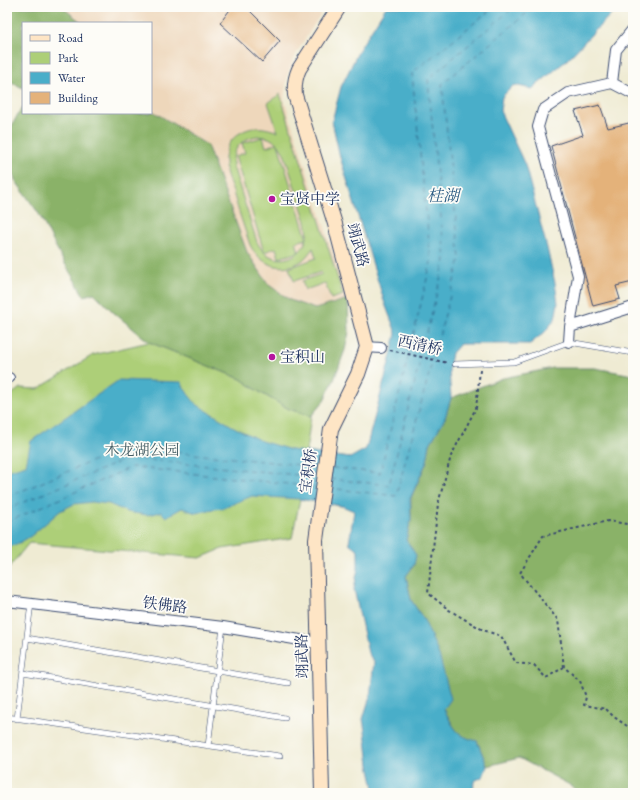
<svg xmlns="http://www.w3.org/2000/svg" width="640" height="800" font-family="'EB Garamond','Noto Serif SC',serif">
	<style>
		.built { fill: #eed7bb }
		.green { fill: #adcf78; stroke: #647f6b; fill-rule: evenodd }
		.forest { fill: #8ab268; stroke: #527063 }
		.water { fill: #4aaec9; stroke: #326e94 }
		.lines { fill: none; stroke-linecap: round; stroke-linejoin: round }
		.ferry { stroke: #2b5b83; stroke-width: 1; stroke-dasharray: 5 4; stroke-linecap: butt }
		.building { fill: #e4b27a }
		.lane-casing { stroke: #3b4b70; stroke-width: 6 }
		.street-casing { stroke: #3b4b70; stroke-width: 12 }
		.secondary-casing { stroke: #3b4b70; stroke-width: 16 }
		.path { stroke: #3b4b70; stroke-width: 2; stroke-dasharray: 3 3; stroke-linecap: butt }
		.lane { stroke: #fff; stroke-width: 5 }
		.street { stroke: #fff; stroke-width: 10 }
		.secondary { stroke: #fee5c5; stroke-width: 14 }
		.poi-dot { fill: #b5179e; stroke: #fdfcf7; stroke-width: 1.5 }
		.labels { text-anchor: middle; stroke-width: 3.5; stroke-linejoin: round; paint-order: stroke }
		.poi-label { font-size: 15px; fill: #1b2f5e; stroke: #fdfcf7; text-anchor: start }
		.street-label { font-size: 15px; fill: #1b2f5e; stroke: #fdfcf7 }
		.park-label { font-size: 15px; fill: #475f66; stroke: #fdfcf7 }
		.water-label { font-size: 16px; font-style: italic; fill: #2b5b83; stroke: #fdfcf7 }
	</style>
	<rect width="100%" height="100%" fill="#fdfcf7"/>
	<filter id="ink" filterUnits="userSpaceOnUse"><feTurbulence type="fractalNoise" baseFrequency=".025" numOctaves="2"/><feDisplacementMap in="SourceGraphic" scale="8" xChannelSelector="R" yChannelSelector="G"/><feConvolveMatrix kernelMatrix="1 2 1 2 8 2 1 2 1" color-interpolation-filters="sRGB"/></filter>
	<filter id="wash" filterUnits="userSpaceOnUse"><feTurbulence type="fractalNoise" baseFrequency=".012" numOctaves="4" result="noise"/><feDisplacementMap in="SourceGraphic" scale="16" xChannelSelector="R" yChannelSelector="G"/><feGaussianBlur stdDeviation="0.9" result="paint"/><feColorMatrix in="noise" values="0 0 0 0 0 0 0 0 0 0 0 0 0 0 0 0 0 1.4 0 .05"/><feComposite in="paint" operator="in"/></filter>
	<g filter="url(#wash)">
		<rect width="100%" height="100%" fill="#efebd3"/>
		<path class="built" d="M62,7H325L296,54L287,76L284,99L348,299L315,309L290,300L269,285L247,252L207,145L151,110V23H81V22Z"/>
		<path class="green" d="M280,94L343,295L331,299L325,283L305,290L302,281L322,274L321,272L294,281L289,268L316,258L313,248C310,252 307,256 303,260C283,274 260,265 250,245C244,227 238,210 233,192C229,181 224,170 225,159C225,149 231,138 240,133C253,125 265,127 278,132L268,103ZM258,136L269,138L277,143L266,147L263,137L242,143L245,153L235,156L264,252L260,247L257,242L233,166C232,149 241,138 258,136ZM278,144L284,153L306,222C314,250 285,270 264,252L276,248L279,258L299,252L296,242L307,239Z
			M149,342L241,379L261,393L289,409L311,416L306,452L350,458L342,506L300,499L292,538L222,549L200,558L29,543L7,570V398L20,388L38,389L93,355Z"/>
		<path class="forest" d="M7,7H62L81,22L23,23V88L13,83L7,78Z
			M23,107V113H151V110L207,145L247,252L269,285L290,300L315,309L348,299L349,332L345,350L334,380L323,402L311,416L289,409L261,393L241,379L149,342L113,312L94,293L84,296L61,257L39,214L15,180L7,153V135L19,112Z
			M553,368H595L633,375V793H581L568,784L519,758L487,766L477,741L469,740L456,731L444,709L424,620L411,600L406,576L414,565L406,540L411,519V498L427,461L430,444L445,418L451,398L503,378Z"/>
		<path class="water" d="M386,7H616L613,12L567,60L532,89L514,85L502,97L500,111L525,165L547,248L555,283L558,303L555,319L545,332L530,344H460L452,353L449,369L451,398L445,418L430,444L427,461L410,499L411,519L406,540L416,555L414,565L406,576L411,600L424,620L439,655L451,699L444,709C454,728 456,736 477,741L487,766L483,777L474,781L473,793H375L369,765L365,731L363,719L370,696L374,662L368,653L354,589L358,568V550L349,543L354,511L342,506L299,499L252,496L223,508L213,509L196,513L182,508L166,517L161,512L147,515L127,512L109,504L92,502L74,504L60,511L31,536L21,542L7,548V471L26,465L31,441L119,380L181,382L188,394L196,404L232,426L261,441L291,450L350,458L366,449L391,355L396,333L384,301L340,157L332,121L341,87L360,48Z"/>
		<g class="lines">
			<path class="ferry" d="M333,468L380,473L431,262L412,73L494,7
				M330,479L389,485L445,260L428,79L514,7
				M329,488L396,496L460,259L442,84L534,7
				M7,497L126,447L320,467
				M7,509L129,458L317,477
				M7,522L132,467L316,487"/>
		</g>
		<g id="blocks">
			<path class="building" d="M232,7H246L280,41L262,62L220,23Z
				M600,105L608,128L633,122V282L616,286L620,299L593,306L551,146L583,135L575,111Z"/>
		</g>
	</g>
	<g filter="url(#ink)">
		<use href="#blocks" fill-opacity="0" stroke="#3b4b70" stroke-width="1"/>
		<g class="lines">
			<defs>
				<path id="lane" d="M455,364L514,362L569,342L633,353
					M27,638L288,683
					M23,673L285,718
					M7,717L280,756
					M17,719L31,603
					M208,746L223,627"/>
				<path id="street" d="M633,29L616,50L612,83L633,94
					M570,327L633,307
					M569,342L570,327L578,276L538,127L543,110L568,93L612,83
					M367,347L381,348
					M7,379L9,378
					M7,601L223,627L318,643"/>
				<path id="secondary" d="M322,793L316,540L331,429L358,374L367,347L335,224L295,95C294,85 295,78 299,69L339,7"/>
			</defs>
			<use href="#lane" class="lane-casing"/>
			<use href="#street" class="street-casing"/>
			<use href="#secondary" class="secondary-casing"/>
			<path class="path" d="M390,350L448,363
				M480,370L476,408L451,456L438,504L428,593L449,610L483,630L501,636L516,663L534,665L546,678L564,667L580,681L586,697L584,705L606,709L614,717L633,730
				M564,667L558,620L520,573L543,536L608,521L633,525"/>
			<use href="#lane" class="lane"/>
			<use href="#street" class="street"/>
			<use href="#secondary" class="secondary"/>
		</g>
	</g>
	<g class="poi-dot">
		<circle cx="272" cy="199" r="4"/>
		<circle cx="272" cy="357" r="4"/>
	</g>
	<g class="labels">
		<g class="poi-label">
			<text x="280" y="204">宝贤中学</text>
			<text x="280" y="362">宝积山</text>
		</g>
		<g class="street-label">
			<text transform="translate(358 245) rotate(75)" y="5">翊武路</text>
			<text transform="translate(420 345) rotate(12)" y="5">西清桥</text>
			<text transform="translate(308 471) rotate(-82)" y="5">宝积桥</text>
			<text transform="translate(165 605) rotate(7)" y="5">铁佛路</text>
			<text transform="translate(302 656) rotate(-91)" y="5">翊武路</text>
		</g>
		<g class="park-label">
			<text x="142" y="455">木龙湖公园</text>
		</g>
		<g class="water-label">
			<text x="443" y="201">桂湖</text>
		</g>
	</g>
	<rect width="640" height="800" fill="none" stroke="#fdfcf7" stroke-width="24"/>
	<rect x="22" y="22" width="130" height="92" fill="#fdfcf7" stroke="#a3aaba"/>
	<rect x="30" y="35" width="20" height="6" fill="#fee5c5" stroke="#a3aaba"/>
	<text x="58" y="42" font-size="12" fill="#1b2f5e">Road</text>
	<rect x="30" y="52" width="20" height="12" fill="#adcf78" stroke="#a3aaba"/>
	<text x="58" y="62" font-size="12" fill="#1b2f5e">Park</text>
	<rect x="30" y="72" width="20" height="12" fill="#4aaec9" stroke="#a3aaba"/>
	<text x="58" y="82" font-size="12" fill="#1b2f5e">Water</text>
	<rect x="30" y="92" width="20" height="12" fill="#e4b27a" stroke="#a3aaba"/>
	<text x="58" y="102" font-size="12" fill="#1b2f5e">Building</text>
</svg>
